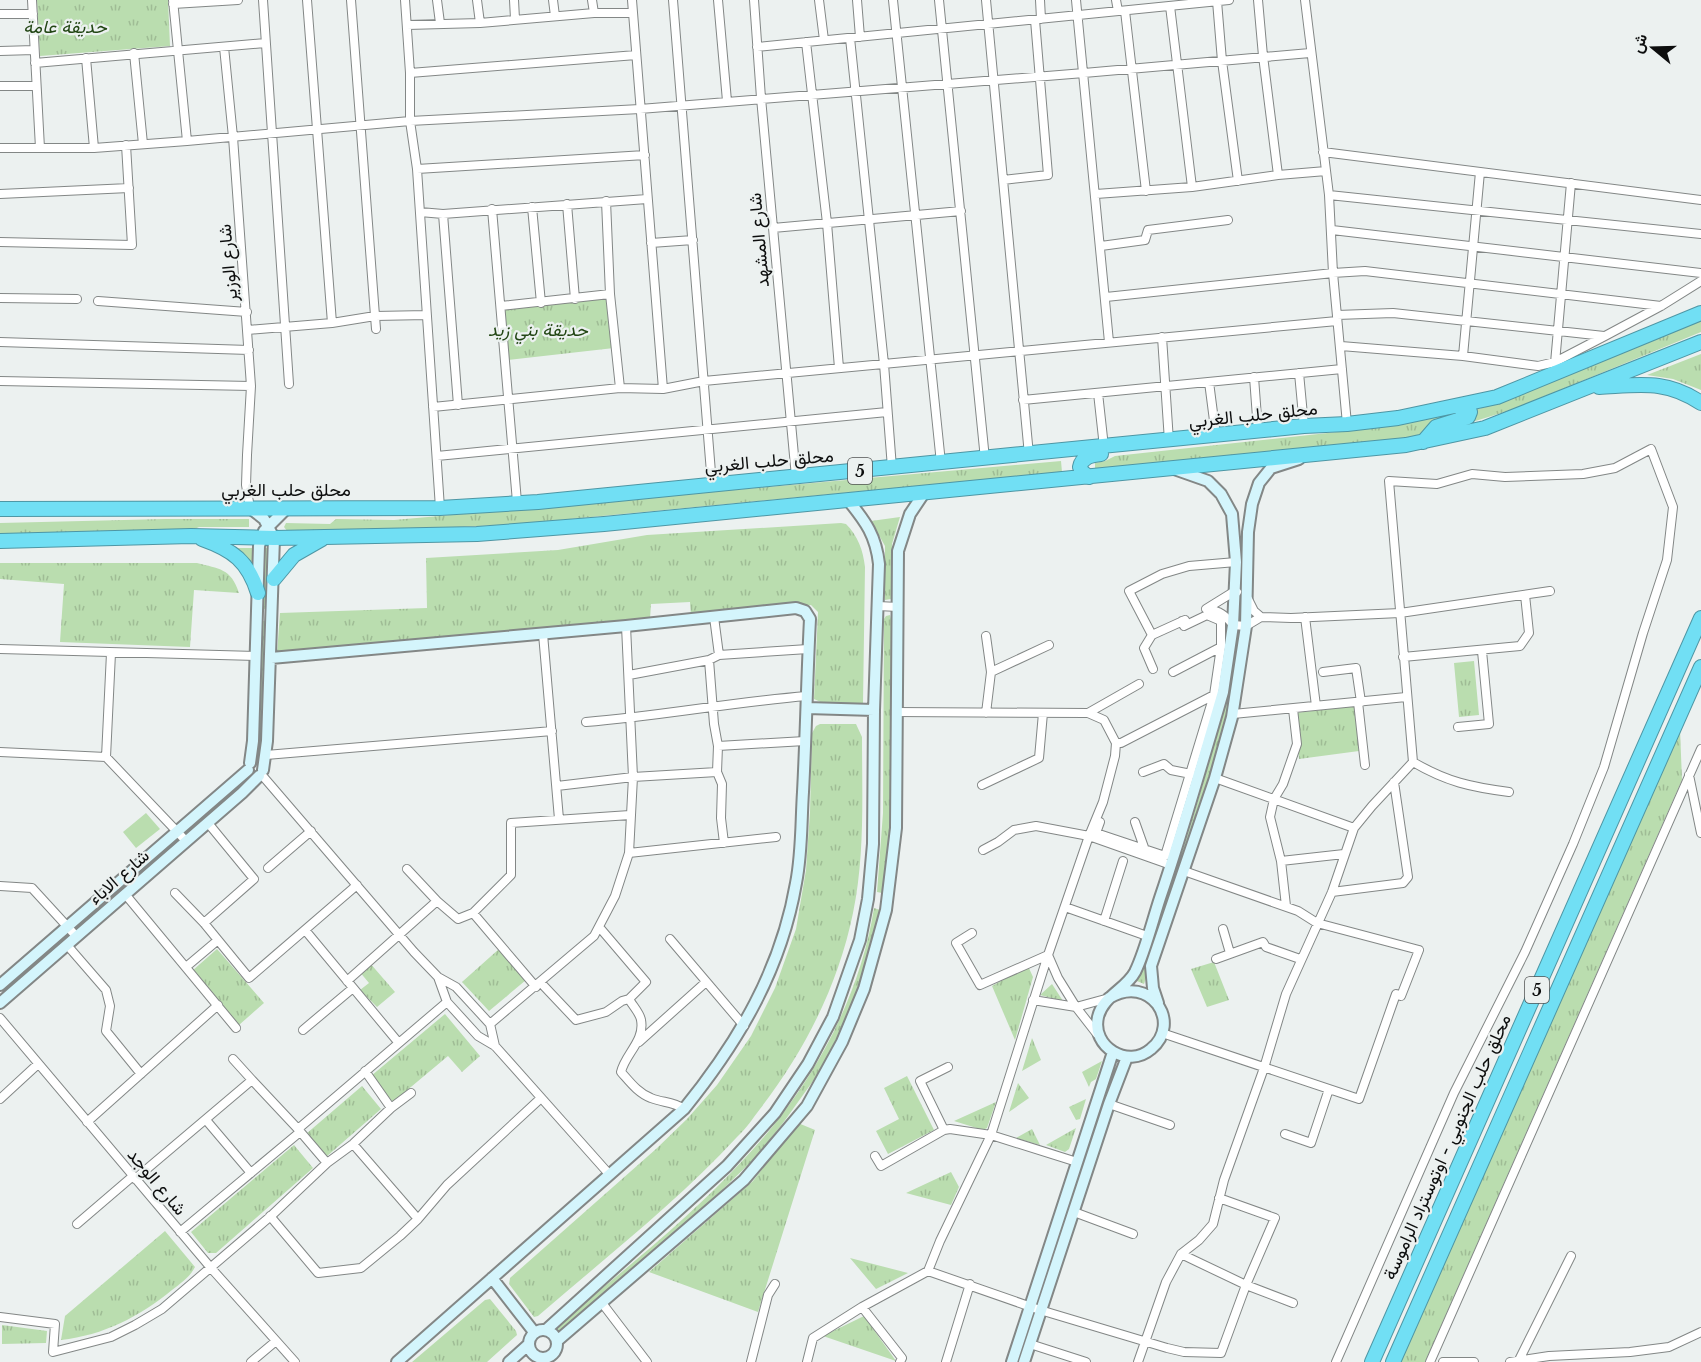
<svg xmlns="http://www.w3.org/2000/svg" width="1701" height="1362" font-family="'Libre Baskerville',Vazirmatn,serif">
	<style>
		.grass { fill: url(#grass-tufts) }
		.garden { fill: #baddaf }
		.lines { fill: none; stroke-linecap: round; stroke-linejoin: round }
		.street-casing { stroke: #838786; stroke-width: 10 }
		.secondary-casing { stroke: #838786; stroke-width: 14 }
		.highway-casing { stroke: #4e96a4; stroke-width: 16 }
		.street { stroke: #fff; stroke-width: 8 }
		.secondary { stroke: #d4f5fc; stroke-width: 10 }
		.highway { stroke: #71dff4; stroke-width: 14 }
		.labels { text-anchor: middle; stroke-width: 4.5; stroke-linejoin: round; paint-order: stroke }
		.shield { fill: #ecf1f0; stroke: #505252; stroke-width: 1.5 }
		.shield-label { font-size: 16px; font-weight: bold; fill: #0d0e0e }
		.park-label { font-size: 18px; font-style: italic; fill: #224614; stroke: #ecf1f0 }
		.street-label { font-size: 18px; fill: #0d0e0e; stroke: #ecf1f0 }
	</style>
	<defs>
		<pattern id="grass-tufts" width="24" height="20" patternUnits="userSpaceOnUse" patternTransform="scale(1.5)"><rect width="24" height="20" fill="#baddaf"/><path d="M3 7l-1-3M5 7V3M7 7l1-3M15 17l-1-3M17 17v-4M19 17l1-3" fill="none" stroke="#9fbc95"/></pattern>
	</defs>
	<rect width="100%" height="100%" fill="#ecf1f0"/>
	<path class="grass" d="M37,0H168L170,46L40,56Z
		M609,294L614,348L507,360L502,307Z
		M1701,321V332L1511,410L1443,431L1474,410L1500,403L1550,383Z
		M1701,354V390L1673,379L1647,375Z
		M1458,413L1436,422L1418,436L1375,442L1095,470V463L1105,461L1115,456L1346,431Z
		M1061,461L1062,472L518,524L440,528L293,531H287L284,527L286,523L330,524L336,519L394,520Z
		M900,517L892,544L891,599L885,600V546L871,521Z
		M165,519H249V527H199L188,532L0,534V523Z
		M841,523L846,524C858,536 863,550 865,567L863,703L860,705L825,704L814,699L818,612L811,605L691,616L690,602L651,604L650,619L277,654L280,613L427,608L426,558L558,550L647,535Z
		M228,548H256L255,570Z
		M264,548H270L268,609H261Z
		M0,563H197C219,569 231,568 239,593L194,590L190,647L60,642L64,584L0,579Z
		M890,615L891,619L890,824L882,893L877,892L883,813L884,619L886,616Z
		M262,621H268L263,740L257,739Z
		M1235,636H1239L1234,677L1225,726L1144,984L1137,981L1145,965C1179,857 1221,749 1235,636Z
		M1474,661L1479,715L1459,717L1454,663Z
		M1355,706L1359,751L1299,759L1295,713Z
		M820,724H856L862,737C862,796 865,855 853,913C838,986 805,1050 760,1109C753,1118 746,1129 737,1137C677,1202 605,1258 538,1316L534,1317L509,1284L510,1278L656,1149L687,1119L717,1085L751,1036L775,988L796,929L806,870L810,812L812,733L816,726Z
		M1680,729L1682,780L1425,1362H1401Z
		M232,789L236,790L235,794L189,835L186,834V831Z
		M173,841L175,842V846L77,931L74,930L75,926Z
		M874,908L880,910L863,980L836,1043L813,1081L783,1123L755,1158L719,1193L558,1334L554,1329C618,1274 687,1221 744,1159C809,1091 859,1002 874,908Z
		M67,933L71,935L7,993L3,992V989Z
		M217,949L264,1003L239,1025L192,971Z
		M499,949L526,980L489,1011L462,982Z
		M369,962L395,992L377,1007L360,990L369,983L359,971Z
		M1214,962L1229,1000L1207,1007L1191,969Z
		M1028,966L1033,977L1015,1040L992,986Z
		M1052,984L1063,1001L1040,995Z
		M445,1014L480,1056L462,1072L448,1056L393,1102L371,1076Z
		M1032,1038L1041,1060L1022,1071Z
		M1102,1061L1096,1079L1091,1082L1089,1087L1082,1072Z
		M907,1076L934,1130L888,1154L876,1131L899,1119L884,1088Z
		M1018,1083L1029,1098L1009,1112Z
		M362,1086L381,1109L326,1157L306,1134Z
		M1086,1099L1080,1119L1076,1120L1069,1107Z
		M996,1102L987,1128L983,1130L954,1121Z
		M798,1123L815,1130L758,1312L649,1272L753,1181Z
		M1076,1128L1069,1149L1065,1152L1046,1145Z
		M1032,1129L1040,1145L1016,1138Z
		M294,1145L313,1168L216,1253H208L191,1232Z
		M951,1172L959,1187L951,1205L906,1193Z
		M165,1231L195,1267C190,1277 181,1283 172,1290C139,1317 104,1335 61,1340L65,1316Z
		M850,1258L908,1273L876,1289Z
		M490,1299L516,1331L517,1335L487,1362H412L485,1300Z
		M864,1316L896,1361L823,1336Z
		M2,1325L47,1331L46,1343L2,1344Z"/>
	<path class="garden" d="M146,813L160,829L136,848L123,832Z"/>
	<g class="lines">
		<defs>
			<path id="street" d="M32,0L40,148
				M173,0L187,141
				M263,0L289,384
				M307,0L332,323
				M351,0L376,329
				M405,0L410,73V121L417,169L440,508
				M437,0L440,23
				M477,0L480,23
				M514,0L515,19
				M553,0L555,16
				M592,0L594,13
				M632,0L663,389
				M673,0L712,485
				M718,0L727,101
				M754,0L761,98L796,477
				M819,0L824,40
				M857,0L860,37
				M893,0L941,463
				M939,0L985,459
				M986,0L1029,455
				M1040,0L1041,19
				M1076,0L1109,342
				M1116,0L1118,11
				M1258,0L1263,56L1278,175
				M1305,0L1329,195L1333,273L1347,424
				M1217,1L1222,61L1238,181
				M173,4L238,0
				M1170,6L1192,187
				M1125,11L1146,191
				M0,14H33
				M407,25L480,23L594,13H633
				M850,38L884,364L892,468
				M806,42L827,223L839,368
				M224,47L233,137L251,386L247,455L246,485L250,508
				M757,47L1229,0
				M0,51L34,50
				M134,53L143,144
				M86,58L94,148
				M35,63L265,43
				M410,73L636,55
				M0,86H36
				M0,148H94L187,141L410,121L640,109L1084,73L1310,53
				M1323,152L1701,200
				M417,169L645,155
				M1003,180L1048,175L1035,20
				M0,194L129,188
				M1096,194L1192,187L1278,175L1326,171
				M1329,195L1701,234
				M606,201L610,294
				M567,204L575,299
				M532,207L541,303
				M492,209L517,502
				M420,212L443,214L647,199
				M443,214L458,405
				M773,228L961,211
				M1332,230L1701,273
				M0,242L132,245L126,145
				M651,243L693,240
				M1101,246L1145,240L1148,230L1228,220
				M1106,297L1333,273L1365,271L1661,306
				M0,298L77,299
				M98,301L247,312
				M501,306L610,294L620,388
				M1337,315L1393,313L1604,336
				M248,330L332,323L375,316L427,315
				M1162,337L1169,441
				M0,342L249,350
				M1341,346L1463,356L1538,366L1555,362L1605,336L1661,306L1701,281
				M1463,356L1480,172
				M1555,363L1571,183
				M1299,373L1304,426
				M1254,377L1258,431
				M0,381L251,386
				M1209,382L1216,436
				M1098,393L1104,447
				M1023,400L1342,369
				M433,407L620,388L663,389L704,381L1337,321
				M437,456L887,412
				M1248,599L1254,611L1261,617
				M878,606L898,607
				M1206,609L1235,591L1237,592
				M1207,609C1220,611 1225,615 1233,625L1246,626L1261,617L1291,618L1400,613L1550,591
				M714,617L719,655
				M1305,617L1316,706
				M543,634L559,819
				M1152,635L1129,591L1162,574L1189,566L1236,562
				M986,636L991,672L986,713
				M0,649L256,656
				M1403,657L1520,646L1529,633L1525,595
				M709,660L714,724L718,746L717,772L722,784L721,818L724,843
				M1153,669L1144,648L1152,635L1185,620
				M991,672L1049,645
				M1173,672L1221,647
				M1323,672L1356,668L1361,702
				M629,675L709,660L719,655L808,649
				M1358,702L1365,765
				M896,712L1088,713L1104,720L1116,743L1115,756L1103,802L1089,836L1048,955L1058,978L1076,1007L1109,998
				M1088,713L1139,684
				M1233,714L1406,697
				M586,722C660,716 733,702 807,696
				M1458,727L1489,724L1482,651
				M1116,743H1121L1214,695
				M718,746L805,741
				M0,752L106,757L186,841
				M266,755L552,731
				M106,757L111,653
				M1413,762C1447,782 1471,787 1509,792
				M1143,772L1164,764L1171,770L1191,774
				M261,774L414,952L438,977L456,987L490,1024L495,1046
				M1689,775L1701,833
				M1215,778L1354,828
				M982,785L1039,758L1043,713
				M557,786L633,777L717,772
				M1100,822L1096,833L1165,856L1214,695L1221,647V621L1207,615L1184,626L1182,621
				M1135,822L1146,853
				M983,850L998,842L1014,830L1036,826L1089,836L1171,865
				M629,853L776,837
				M1281,861L1344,854
				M268,868L311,831
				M407,869L437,901
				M0,886L32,888L76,936
				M1332,892L1403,883L1408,877L1394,782
				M175,893L204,923L249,978L357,885
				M125,894L236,1028
				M1286,906L1281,861L1270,817L1274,799L1283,784L1297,744L1293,709
				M1065,907L1147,936
				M473,913L511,875V823L630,815
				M1104,921L1123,861
				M204,923L254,879L208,823
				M600,928L646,982L629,999C632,1005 640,1013 641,1020C645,1041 625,1054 621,1072C630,1082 638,1093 651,1098C663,1103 672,1101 684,1109
				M1223,929L1230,953
				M305,930L398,1042
				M670,939L744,1026
				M67,945L106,990L110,1006L106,1031L141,1074
				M1216,959L1263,942L1266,947L1300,959
				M186,967L218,940
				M438,977L447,1002L478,1036L495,1046L609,1174
				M347,981L437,901L458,919L473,913L536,987
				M541,983L576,1020L606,1012L622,1001L629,999
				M1033,1000L1076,1007L1097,1034
				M0,1018L211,1268L295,1362
				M490,1024L594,936L615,896L629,853L633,777L626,626
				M303,1030L353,988
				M1162,1033L1359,1099L1396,994L1401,996L1419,950L1317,923L1298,911L1184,871
				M639,1042L706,982
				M233,1059L252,1080
				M365,1071L391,1108
				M0,1099L38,1064
				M1109,1104L1170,1125
				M206,1120L251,1173
				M87,1122L218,1005
				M944,1130L920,1081L948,1067
				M1285,1134L1311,1143L1329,1089
				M353,1144L418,1219
				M875,1156L881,1166L944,1130L950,1129L991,1135L1077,1162
				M327,1163L298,1129L447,1002
				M135,1179L252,1080L298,1129
				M1074,1212L1133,1234
				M270,1216L318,1273L361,1268L400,1236L418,1219L447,1185L541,1098
				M77,1224L133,1176
				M180,1232L300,1132
				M1181,1254L1246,1285L1293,1303
				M928,1271L1040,1310L1167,1348L1184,1352L1221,1353L1246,1285L1275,1218L1219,1198
				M602,1303L647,1362
				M862,1307L902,1358L900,1362
				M0,1317L55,1324L53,1352L111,1337L135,1325L162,1309L272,1215L327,1163L353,1144L391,1108L411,1093
				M1030,1344L1086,1362
				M251,1362L276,1341
				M751,1362L768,1295L775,1284
				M807,1362L813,1338L862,1307L928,1271L940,1241L991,1135L1048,955L980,985L956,943L972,933
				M946,1362L970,1284
				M1138,1362L1166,1282L1181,1254L1199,1240L1213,1224L1224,1180L1264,1068L1286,994L1332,892L1354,828L1372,806L1413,762L1389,481L1437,484L1472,474L1505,477L1583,474L1615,468L1651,449L1673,507L1667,560L1643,633L1604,767L1573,844L1525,952L1454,1093L1336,1362
				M1430,1362L1701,749
				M1443,1362H1474
				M1510,1362L1549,1356L1630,1352L1669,1347L1701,1332
				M1518,1362L1571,1256"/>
			<path id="secondary" d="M250,508L264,519L274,538L267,741L263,770
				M271,658L626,626L796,608L805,611L810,619C807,677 806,735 803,792C801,823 802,853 796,883C781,970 739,1041 684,1109L397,1362
				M807,708L874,710
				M250,763L253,741L259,546L264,531L286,509
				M0,985L248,770
				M1109,998C1150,973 1183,1023 1151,1049C1128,1069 1091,1047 1098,1017C1103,996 1126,989 1135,972C1145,952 1153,919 1160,898C1183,830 1203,761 1223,692L1233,625L1236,562L1232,514L1221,494L1208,481L1174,469
				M0,1003L242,793L259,776
				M1158,1003L1153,988L1151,966L1215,778L1232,717L1246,626L1248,532L1252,504L1259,483L1271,468L1299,459
				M492,1278L534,1332
				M529 1344a14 14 0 1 1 28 0a14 14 0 1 1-28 0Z
				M546,1330L727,1166L775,1113L808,1064L833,1017L860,940L868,899L873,844L874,710L879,564C876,536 866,522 848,500
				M557,1341L744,1180L807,1106L842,1042L864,989L886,910L896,828L898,551L910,514L924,493
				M509,1362L528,1345
				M1012,1362L1113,1052
				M1024,1362L1109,1104L1127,1057"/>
			<path id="highway" d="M1599,387C1639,385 1666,379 1701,403
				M1423,442L1436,427L1468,417L1470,412L1468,407H1459
				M1089,477L1082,472L1080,467C1082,457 1091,455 1101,454
				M0,509L440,508L538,502L1304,426L1347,424L1398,418L1497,397L1701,313
				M202,539C233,550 248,561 258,593
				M0,541L191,536L274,538L477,534L604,524L1406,445L1485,428L1701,342
				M274,579L294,555L322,539
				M1372,1362L1701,618
				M1393,1362L1701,667"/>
		</defs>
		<use href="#street" class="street-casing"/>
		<use href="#secondary" class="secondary-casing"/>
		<use href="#highway" class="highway-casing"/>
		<use href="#street" class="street"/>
		<use href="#secondary" class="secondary"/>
		<use href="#highway" class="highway"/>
	</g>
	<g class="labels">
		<g class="shield">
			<rect x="848" y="458" width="24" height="26" rx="4.5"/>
			<rect x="1525" y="977" width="24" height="26" rx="4.5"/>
		</g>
		<g class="shield-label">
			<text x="860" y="477">5</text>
			<text x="1537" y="996">5</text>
		</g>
		<g class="park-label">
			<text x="65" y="33">حديقة عامة</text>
			<text x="538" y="336">حديقة بني زيد</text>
		</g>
		<g class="street-label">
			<text transform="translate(759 240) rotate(-95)" y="6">شارع المشهد</text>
			<text transform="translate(228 263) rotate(-95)" y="6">شارع الوزير</text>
			<text transform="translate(1253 415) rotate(-6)" y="6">محلق حلب الغربي</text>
			<text transform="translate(769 461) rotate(-5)" y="6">محلق حلب الغربي</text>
			<text x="286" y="496">محلق حلب الغربي</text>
			<text transform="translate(119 877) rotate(-41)" y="6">شارع الاباء</text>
			<text transform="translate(1447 1147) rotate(-66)" y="6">محلق حلب الجنوبي - اوتوستراد الراموسة</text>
			<text transform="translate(157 1182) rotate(50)" y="6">شارع الوجد</text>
		</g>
	</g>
	<g transform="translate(1653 48) rotate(289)" stroke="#ecf1f0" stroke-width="4.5" paint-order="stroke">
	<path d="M0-4.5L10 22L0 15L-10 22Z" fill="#0d0e0e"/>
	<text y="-9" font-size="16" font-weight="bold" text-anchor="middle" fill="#0d0e0e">ش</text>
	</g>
</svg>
